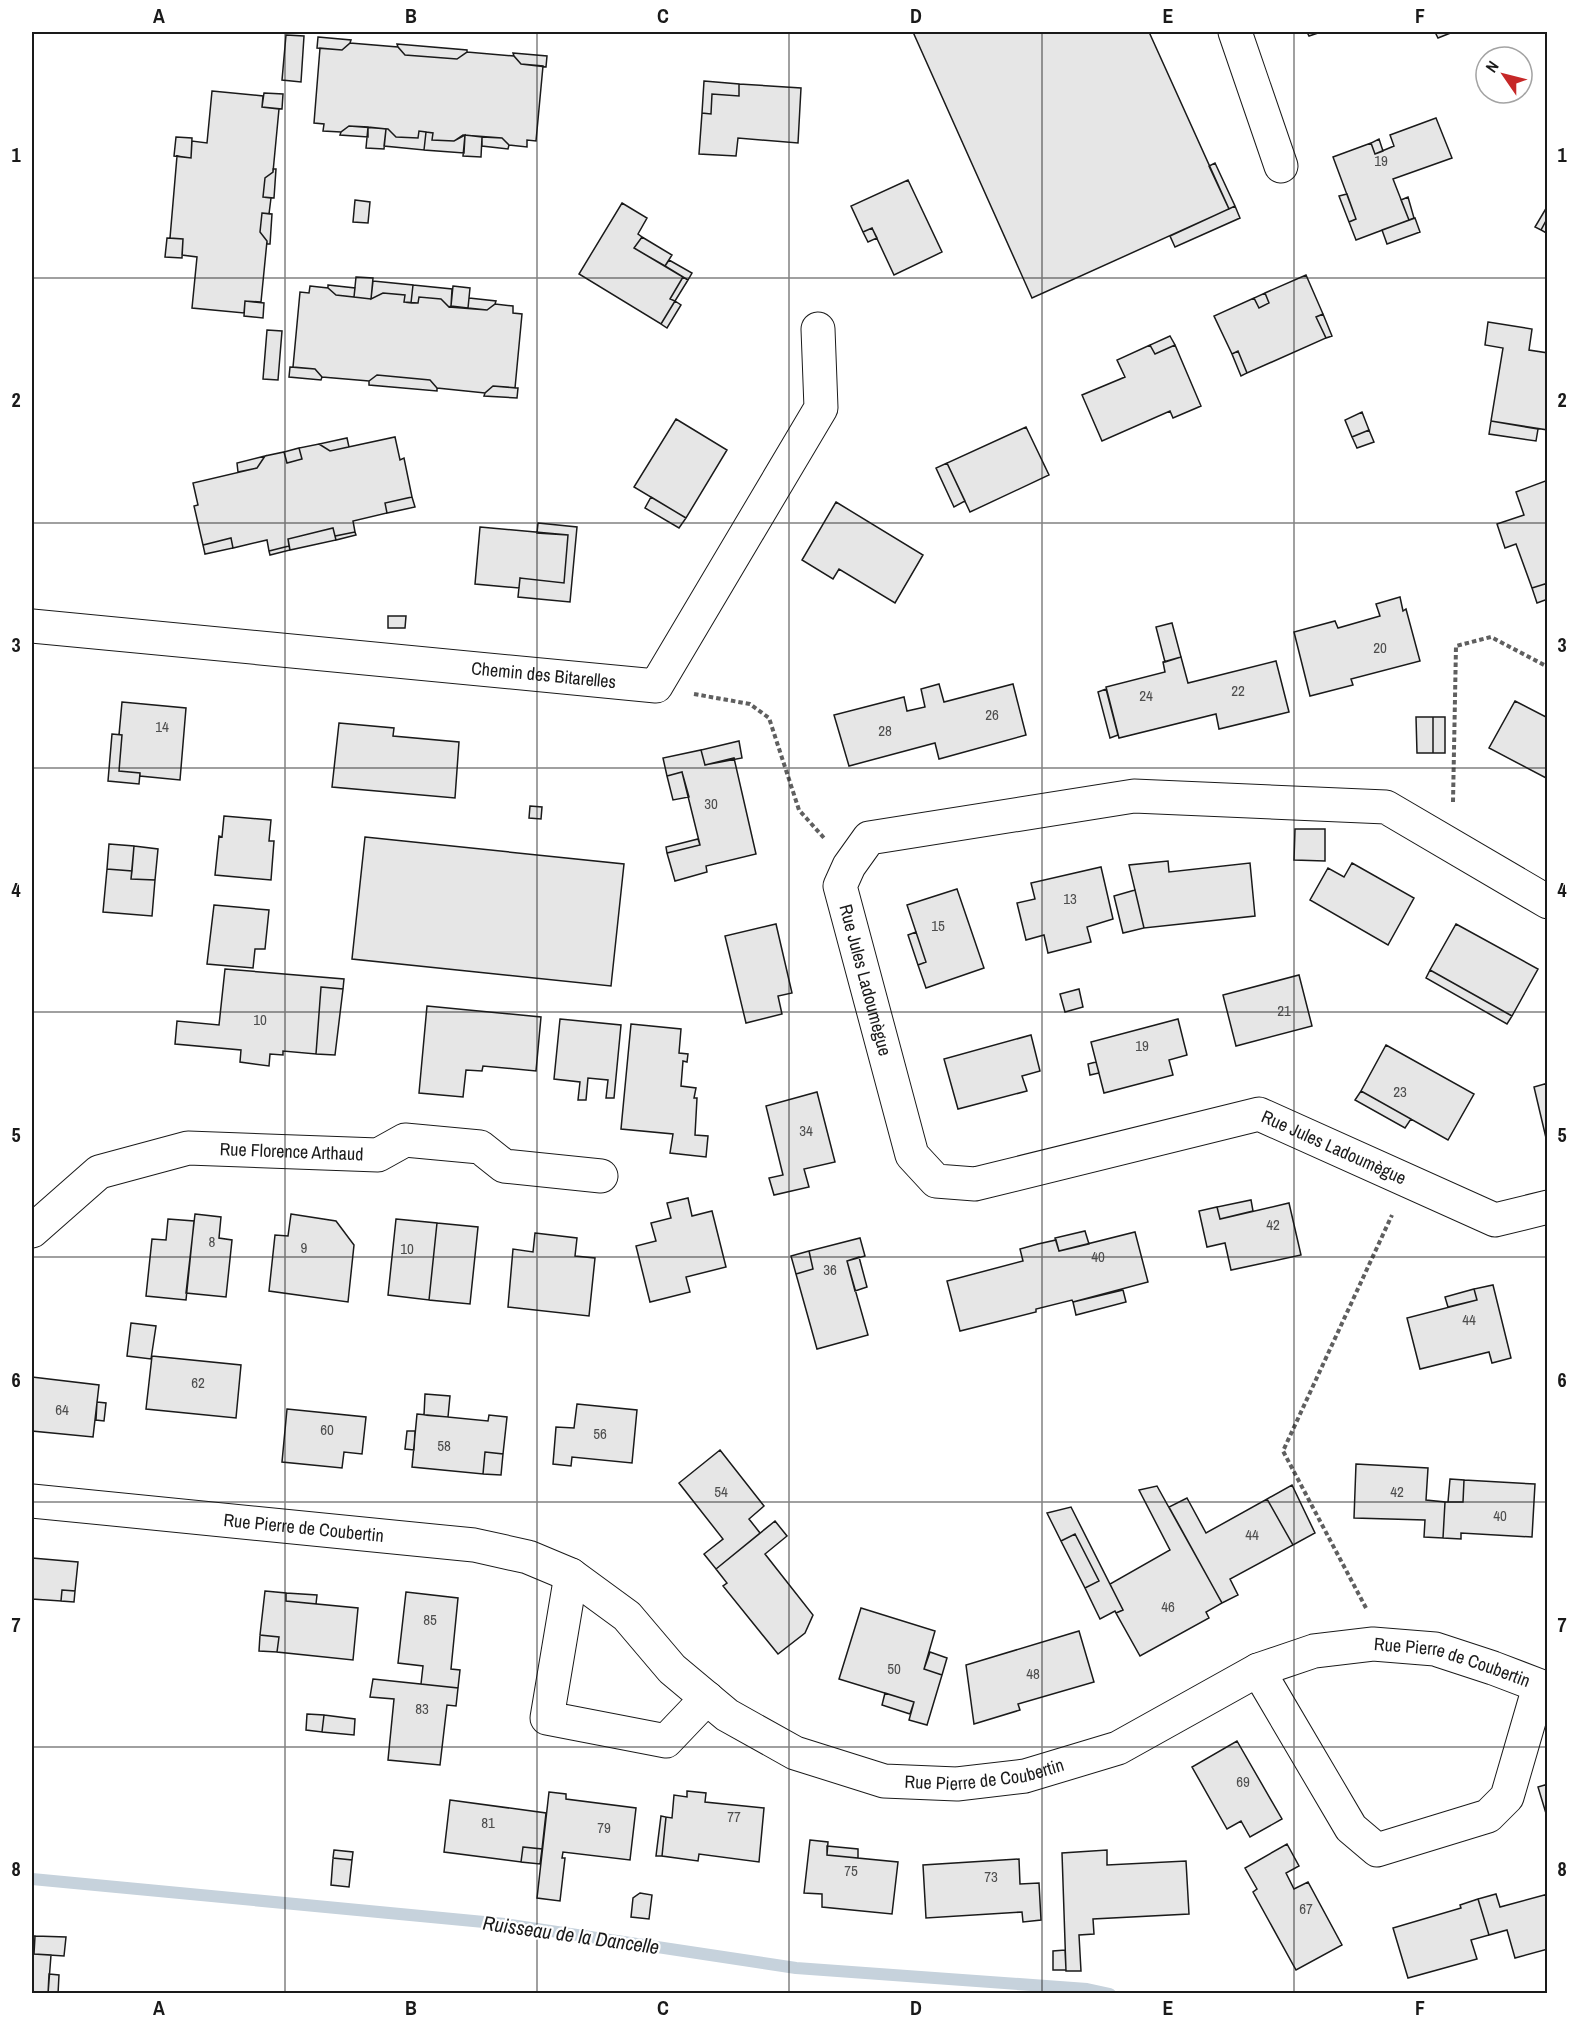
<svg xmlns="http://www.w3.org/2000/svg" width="1579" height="2025" font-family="'Archivo Narrow',sans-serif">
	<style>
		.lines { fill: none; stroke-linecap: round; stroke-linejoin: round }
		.stream { stroke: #c6d2dc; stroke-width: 12 }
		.building { fill: #e6e6e6; stroke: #1a1a1a; stroke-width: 1.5 }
		.minor-casing { stroke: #1a1a1a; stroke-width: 35 }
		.path { stroke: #5f5f5f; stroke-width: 4; stroke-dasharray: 4.5 3; stroke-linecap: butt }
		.minor { stroke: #fff; stroke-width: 33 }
		.grid { fill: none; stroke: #1a1a1a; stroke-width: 1.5; stroke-opacity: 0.55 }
		.labels { text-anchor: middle; stroke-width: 4.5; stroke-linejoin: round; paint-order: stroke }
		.number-label { font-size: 15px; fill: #4d4d4d }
		.street-label { font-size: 18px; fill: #1a1a1a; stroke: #fff }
		.water-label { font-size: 20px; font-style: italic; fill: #1a1a1a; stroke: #fff }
		.neatline { fill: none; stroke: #1a1a1a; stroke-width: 2 }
		.grid-label { font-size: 20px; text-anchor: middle; font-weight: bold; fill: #1a1a1a }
	</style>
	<rect width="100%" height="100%" fill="#fff"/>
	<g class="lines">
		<path class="stream" d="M32,1879L505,1924L796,1968L1087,1989L1110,1994"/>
	</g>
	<path class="building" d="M913,32H1149L1229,209L1032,298Z
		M1307,32H1321L1309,36Z
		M1435,32H1453L1438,38Z
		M286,35L304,36L301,82L282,80Z
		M318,37L351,40L350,43L342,50L317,48Z
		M350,43L398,47L405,55L457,59L467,52L514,56L521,64L543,66L536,141L527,140V147L509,145L502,138L463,135L454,141L432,140L433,133L419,131L418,138L396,137L388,129L349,126L341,132L323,131L324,124L314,123L320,48L342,50Z
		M397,44L467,50V52L457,59L405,55L398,47Z
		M513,53L547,56L546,67L521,64L514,56Z
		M704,81L739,84V96L712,94L711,114L702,113Z
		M739,84L801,88L798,143L738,138L736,156L699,154L702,113L711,114L712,94L739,96Z
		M212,91L263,96L262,107L279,109L273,172L265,178L263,197L271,198L269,214L262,213L260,232L267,241L261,302L245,301L244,313L192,308L197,257L182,255L183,239L170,238L177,156L191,158L192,141L207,143Z
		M264,93L283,94L282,109L262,107Z
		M1436,118L1452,158L1393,179L1409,220L1356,240L1349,222L1356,219L1333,157L1371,143L1375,154L1394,146L1390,135Z
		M349,126L368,127V137L340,135L341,132Z
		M368,127L386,129L384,149L366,148Z
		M386,129H388L396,137L418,138L419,131L426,132L424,150L384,146Z
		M426,132L433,133L432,140L454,141L465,135L464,153L424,150Z
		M465,135L482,137L481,157L463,156Z
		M176,137L192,138L191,158L174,156Z
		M482,137L502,138L509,145L508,149L482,146Z
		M1379,139L1383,151L1375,154L1371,143Z
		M1215,163L1235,206L1229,209L1209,166Z
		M273,169H276L274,198L263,197L265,178L273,172Z
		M908,180L942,252L894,275L872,228L863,232L851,206Z
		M1347,194L1356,219L1349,222L1339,196Z
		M1408,197L1414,218L1409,220L1401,200Z
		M355,200L370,202L368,223L353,222Z
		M622,203L647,218L638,234L642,237L634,248L683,277L670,299L675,301L661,324L579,274Z
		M1548,205V217L1541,230L1535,227Z
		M1235,206L1240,218L1175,247L1170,236Z
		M262,213L272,214L270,244H267V241L260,232Z
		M1548,217V234L1541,230Z
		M1415,218L1420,232L1387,244L1382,230Z
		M872,228L877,238L868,242L863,232Z
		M642,237L672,255L665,266L634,248Z
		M167,238L183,239L182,258L165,257Z
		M669,260L692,273L688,280L665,266Z
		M1306,275L1323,314L1316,317L1326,338L1247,373L1238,351L1232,354L1214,316L1254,298L1259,308L1269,303L1265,293Z
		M356,277L373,278L371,299L354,297Z
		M683,277L688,280L675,301L670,299Z
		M373,281L413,285L411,303L404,302L405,295L383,293L371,299Z
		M328,285L355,288L354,297L336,295L328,288Z
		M413,285L452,289L451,306L449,307L441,299L419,297L418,303H411Z
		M310,286L328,288L336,295L371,299L383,293L405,295L404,302L418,303L419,297L441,299L449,307L487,310L495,304L513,306V313L522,314L515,388L493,386L485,393L437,388L430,380L377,375L369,381L322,377L315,369L293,367L300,292L309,293Z
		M453,286L470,288L468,308L451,306Z
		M1265,293L1269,303L1259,308L1254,298Z
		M469,298L496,301L495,304L487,310L468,308Z
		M245,301L264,303L263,318L244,316Z
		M675,301L681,305L667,328L661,324Z
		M1323,314L1332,336L1326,338L1316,317Z
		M1488,322L1532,329L1529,350L1548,353V430L1491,421L1503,348L1485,345Z
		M267,330L282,331L278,380L263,379Z
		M1170,336L1175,345L1155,354L1150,345Z
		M1150,345L1155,354L1175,345L1201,406L1173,418L1170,411L1102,441L1082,395L1125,377L1117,360Z
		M1238,351L1247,373L1241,376L1232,354Z
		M290,367L315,369L322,377L321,380L289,377Z
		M377,375L430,380L437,388V391L369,385V381Z
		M493,386L518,388L517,398L484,396L485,393Z
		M1362,412L1369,430L1352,437L1345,420Z
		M676,419L727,450L686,518L634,487Z
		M1491,421L1538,429L1536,441L1489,434Z
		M1026,427L1049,475L970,512L947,463Z
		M1369,430L1374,442L1357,448L1352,437Z
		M395,437L400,460L404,458L412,497L385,503L387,513L353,521L355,532L335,536L333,528L288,539L289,546L269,551L267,540L233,548L231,538L203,545L194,506L198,505L193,483L257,468L265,456L284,452L287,463L302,459L299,448L319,444L330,451Z
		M347,438L349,447L330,451L319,444Z
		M299,448L302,459L287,463L284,452Z
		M265,456L257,468L238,472L237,463Z
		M947,463L965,501L954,507L936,468Z
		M1548,480V583L1532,588L1516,544L1505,548L1497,524L1524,515L1516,492Z
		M412,497L415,507L387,513L385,503Z
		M651,497L686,518L679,528L645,508Z
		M836,502L923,555L895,603L839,569L833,579L802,560Z
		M538,523L577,527L570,602L518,597L520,578L564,583L568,535L537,533Z
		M480,527L568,535L564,583L520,578L519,588L475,584Z
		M333,528L336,540L290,550L288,539Z
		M355,532L356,535L336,540L335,536Z
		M231,538L233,548L205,554L203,545Z
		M289,546L290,550L270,555L269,551Z
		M1548,583V599L1537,603L1532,588Z
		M1400,597L1403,611L1406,609L1420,661L1351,679L1353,685L1310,696L1294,632L1335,621L1338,628L1380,616L1376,604Z
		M388,616H406L405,628H388Z
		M1172,623L1181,657L1165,662L1156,627Z
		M1181,657L1188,683L1276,661L1289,712L1219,729L1216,714L1119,738L1106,687L1165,672L1163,662Z
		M939,684L944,702L1013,684L1026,735L939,759L935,743L849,766L834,715L904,697L907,711L925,707L921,689Z
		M1106,689L1118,735L1110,738L1098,692Z
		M1515,701L1548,718V779L1489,748Z
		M122,702L186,708L180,780L140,776V773L119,771L122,735H119Z
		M1416,717H1433V753H1417Z
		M1433,717H1445V753H1433Z
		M339,723L394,728L393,736L459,742L455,798L332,787Z
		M112,734L122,735L119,771L140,773L139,784L108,781Z
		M739,741L742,758L705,765L701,750Z
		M701,750L705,765L734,758L756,854L706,866L707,872L675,881L667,853L700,845L682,772L667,776L663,758Z
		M682,772L689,797L673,800L667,776Z
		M530,806L542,807L541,819L529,818Z
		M224,816L271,820L269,841H274L271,880L215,875L219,836L222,837Z
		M1295,829H1325V861L1294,860Z
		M365,837L624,864L611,986L352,959Z
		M698,839L700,845L667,853L666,847Z
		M109,844L134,846L132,871L107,869Z
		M134,846L158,849L155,880L131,879Z
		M1168,861L1169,872L1250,863L1255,916L1144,928L1129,865Z
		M1352,863L1414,898L1388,945L1310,900L1328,868L1344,877Z
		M1101,867L1113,919L1087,927L1091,942L1048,953L1044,935L1026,940L1017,903L1035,899L1031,883Z
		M107,869L132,871L131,879L155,880L152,916L103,912Z
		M957,889L984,968L926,988L918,965L926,962L907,905Z
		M1135,890L1144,928L1123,933L1114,896Z
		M214,905L269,910L265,949H255L253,968L207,964Z
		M776,924L792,993L778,996L782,1014L746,1023L725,936Z
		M1456,924L1538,969L1512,1016L1430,970Z
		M916,932L926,962L918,965L908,935Z
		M225,969L344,979L343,989L321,987L316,1054L283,1051V1055L270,1054L269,1066L240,1062L241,1050L175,1044L177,1021L219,1025Z
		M1430,970L1512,1016L1507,1024L1426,978Z
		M1299,975L1312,1026L1236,1046L1223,995Z
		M321,987L343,989L335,1055L316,1054Z
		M1079,989L1083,1007L1065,1012L1060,994Z
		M427,1006L541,1017L536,1071L483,1066L482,1071L466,1070L463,1097L419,1093Z
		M560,1019L621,1025L614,1098H606L608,1080L588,1078L586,1100H578L580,1082L554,1079Z
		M1178,1019L1187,1055L1169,1060L1173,1075L1104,1093L1091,1042Z
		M631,1024L681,1029L679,1053L688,1054L687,1062L683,1061L681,1086L696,1088L694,1098H697L695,1135L708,1136L706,1157L670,1153L673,1134L621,1129Z
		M1031,1035L1040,1071L1022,1076L1027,1091L958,1109L944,1059Z
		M1386,1045L1474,1094L1448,1140L1361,1091Z
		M1096,1062L1099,1073L1090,1075L1088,1064Z
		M1548,1083V1138H1546L1534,1087Z
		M1361,1091L1411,1119L1405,1128L1355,1100Z
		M817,1092L835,1162L804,1169L809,1187L774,1195L769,1178L783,1175L766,1106Z
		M688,1198L692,1216L712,1211L726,1267L686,1277L690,1292L650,1302L636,1246L656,1241L651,1223L671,1218L667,1203Z
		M1251,1200L1253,1211L1220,1219L1217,1207Z
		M1289,1203L1301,1255L1231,1270L1225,1243L1207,1247L1199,1211L1217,1207L1220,1219Z
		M195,1214L221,1217L219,1238L232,1240L226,1297L186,1293Z
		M291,1214L336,1221L354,1245L348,1302L269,1291L275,1235L288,1236Z
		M168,1219L194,1221L186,1300L146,1296L152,1239L166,1240Z
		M396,1219L437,1223L429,1300L388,1295Z
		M437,1223L478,1227L470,1304L429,1300Z
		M1085,1231L1089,1244L1059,1251L1055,1238Z
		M1135,1232L1148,1282L1073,1302L1072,1300L1036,1309V1312L960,1331L947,1281L1023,1261L1020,1249L1038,1244L1056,1240L1059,1251Z
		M535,1233L577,1238L575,1256L595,1258L589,1316L508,1307L513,1249L533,1252Z
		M860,1238L865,1256L847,1261L868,1335L817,1349L796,1274L813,1269L809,1251Z
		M809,1251L813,1269L796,1274L791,1256Z
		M859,1257L867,1287L855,1291L847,1261Z
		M1493,1285L1511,1358L1492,1363L1489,1352L1420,1369L1407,1318L1477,1300L1474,1289Z
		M1474,1289L1477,1300L1448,1307L1445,1297Z
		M1123,1290L1126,1302L1076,1315L1073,1302Z
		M131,1323L156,1326L151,1359L127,1356Z
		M152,1356L241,1365L236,1418L146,1409Z
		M32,1377L99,1385L93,1437L32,1431Z
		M425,1394L450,1396L448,1417L424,1415Z
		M97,1402L106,1403L104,1421L96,1420Z
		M577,1404L637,1410L632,1463L572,1457L571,1466L553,1464L556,1427L574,1428Z
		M287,1409L366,1417L362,1454L344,1452L342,1468L282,1462Z
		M417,1414L488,1421L489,1415L507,1417L503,1454L485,1452L483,1474L412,1467Z
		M407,1431H415L414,1450L405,1449Z
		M720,1450L764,1506L749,1519L760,1533L716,1569L704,1554L723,1539L679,1483Z
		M485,1452L503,1454L501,1475L483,1474Z
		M1356,1464L1428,1468L1426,1500L1445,1502L1443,1538L1424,1537L1425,1520L1354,1518Z
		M1450,1479L1464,1480L1463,1502H1448Z
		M1464,1480L1535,1484L1532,1537L1461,1533V1539L1443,1538L1445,1502H1463Z
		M1292,1485L1315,1533L1293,1545L1267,1499Z
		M1157,1486L1222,1603L1206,1612L1209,1618L1140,1656L1116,1613L1123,1610L1110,1584L1170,1550L1139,1490Z
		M1187,1498L1206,1533L1267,1499L1293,1545L1230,1579L1238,1595L1222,1603L1169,1507Z
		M1071,1507L1123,1610L1116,1613L1115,1611L1100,1619L1085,1588L1099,1581L1095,1573L1075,1534L1061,1541L1047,1513Z
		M775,1521L787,1536L765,1554L813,1615L805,1633L778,1654L723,1586L727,1583L716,1569Z
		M1075,1534L1099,1581L1085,1588L1061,1541Z
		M32,1558L78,1562L75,1591L62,1590L61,1601L32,1599Z
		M62,1590L75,1591L74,1602L61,1601Z
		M265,1591L286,1593V1601L358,1608L353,1660L277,1652L279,1637L260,1635Z
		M406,1592L458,1598L451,1669L460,1670L458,1688L421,1684L423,1666L398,1663Z
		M286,1593L317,1595L316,1604L286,1601Z
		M861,1608L935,1631L924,1669L942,1675L927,1725L909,1720L914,1702L839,1679Z
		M1079,1631L1094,1682L1018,1704L1020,1710L974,1724L966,1665Z
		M260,1635L279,1637L277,1652L259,1651Z
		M930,1652L947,1658L942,1675L924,1669Z
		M373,1679L458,1688L456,1706L447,1705L440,1765L388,1760L394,1699L370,1697Z
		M885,1693L914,1702L910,1714L882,1705Z
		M307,1714L324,1715L322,1732L306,1730Z
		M324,1715L355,1719L354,1735L322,1732Z
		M1237,1741L1282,1819L1250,1837L1241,1821L1227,1829L1192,1767Z
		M1548,1784V1820L1538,1787Z
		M687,1791L706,1793L705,1802L764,1808L759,1862L699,1854L698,1861L662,1856L666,1817L672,1818L674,1795L687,1797Z
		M549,1792L566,1794V1799L636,1808L630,1860L563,1852L562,1858H565L560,1901L537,1898Z
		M450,1800L546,1813L542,1849L523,1847L521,1862L444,1852Z
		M661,1816L666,1817L662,1856H656Z
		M810,1840L828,1842L827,1855L898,1862L892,1914L822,1907V1894L804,1893Z
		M1287,1844L1299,1866L1286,1873L1294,1889L1308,1882L1342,1945L1296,1970L1253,1892L1257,1889L1245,1868Z
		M827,1846L858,1849V1858L827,1855Z
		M523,1847L542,1849L540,1864L521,1862Z
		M334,1850L353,1852L352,1860L333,1858Z
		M1107,1850V1865L1186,1861L1189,1914L1093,1919L1094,1934L1079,1935L1081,1971H1066L1062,1853Z
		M333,1858L352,1860L349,1887L331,1885Z
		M1019,1859L1020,1884L1039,1883L1041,1920L1023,1922L1022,1912L926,1918L923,1865Z
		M640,1893L652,1895L649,1919L631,1917L633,1898Z
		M1496,1894L1500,1907L1548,1894V1949L1515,1958L1507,1930L1489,1935L1478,1899Z
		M1478,1899L1489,1935L1471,1940L1477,1959L1408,1978L1393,1928L1461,1908L1460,1905Z
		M32,1936H35L34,1954L51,1955L48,1994H32Z
		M35,1936L66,1937L64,1956L34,1954Z
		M1065,1950L1066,1970H1053V1951Z
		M49,1974L59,1975L58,1994H48Z"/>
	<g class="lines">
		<defs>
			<g id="minor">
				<path d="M1235,32L1281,166"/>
				<path id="s1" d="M32,626L656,686L821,408L818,329"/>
				<path id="s2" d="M1548,902L1386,807L1134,796L869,838L849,866L840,886L912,1155L936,1181L975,1184L1259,1114L1495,1220L1548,1207"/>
				<path id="s3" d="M32,1231L99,1172L188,1148L378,1155L405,1140L480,1147L504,1166L601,1176"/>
				<path id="s4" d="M32,1501L474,1545L528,1557L571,1575L627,1616L672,1669L727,1715L795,1753L884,1781L957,1784L1025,1776L1118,1748L1258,1670L1314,1651L1373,1644L1435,1649L1493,1668L1548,1689"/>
				<path d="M571,1575L547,1718L666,1741L707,1698"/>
				<path d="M1258,1670L1351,1828L1377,1850L1488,1816L1507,1797L1539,1687"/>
			</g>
		</defs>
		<use href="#minor" class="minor-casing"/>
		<path class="path" d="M694,694L750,704L769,718L799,810L824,838
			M1453,802L1456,646L1491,637L1548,667
			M1366,1608L1283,1451L1392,1215"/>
		<use href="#minor" class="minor"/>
	</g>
	<path class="grid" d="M285,32V1994M537,32V1994M789,32V1994M1042,32V1994M1294,32V1994M32,278H1548M32,523H1548M32,768H1548M32,1012H1548M32,1257H1548M32,1502H1548M32,1747H1548"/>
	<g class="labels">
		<g class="number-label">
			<text x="1381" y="166">19</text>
			<text x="1380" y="653">20</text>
			<text x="1238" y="696">22</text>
			<text x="1146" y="701">24</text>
			<text x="992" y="720">26</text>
			<text x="162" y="732">14</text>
			<text x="885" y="736">28</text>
			<text x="711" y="809">30</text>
			<text x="1070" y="904">13</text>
			<text x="938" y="931">15</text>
			<text x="1284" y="1016">21</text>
			<text x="260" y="1025">10</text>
			<text x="1142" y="1051">19</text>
			<text x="1400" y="1097">23</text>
			<text x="806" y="1136">34</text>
			<text x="1273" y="1230">42</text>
			<text x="212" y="1247">8</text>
			<text x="304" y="1253">9</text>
			<text x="407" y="1254">10</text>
			<text x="1098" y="1262">40</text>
			<text x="830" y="1275">36</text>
			<text x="1469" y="1325">44</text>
			<text x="198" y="1388">62</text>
			<text x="62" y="1415">64</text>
			<text x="327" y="1435">60</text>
			<text x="600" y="1439">56</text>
			<text x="444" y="1451">58</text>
			<text x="721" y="1497">54</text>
			<text x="1397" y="1497">42</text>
			<text x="1500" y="1521">40</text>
			<text x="1252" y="1540">44</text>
			<text x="1168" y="1612">46</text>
			<text x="430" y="1625">85</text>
			<text x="894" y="1674">50</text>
			<text x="1033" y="1679">48</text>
			<text x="422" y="1714">83</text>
			<text x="1243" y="1787">69</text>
			<text x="734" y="1822">77</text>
			<text x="488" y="1828">81</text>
			<text x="604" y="1833">79</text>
			<text x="851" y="1876">75</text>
			<text x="991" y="1882">73</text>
			<text x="1306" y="1914">67</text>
		</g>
		<g class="street-label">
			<text dy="6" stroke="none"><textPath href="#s1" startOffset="514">Chemin des Bitarelles</textPath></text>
			<text dy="6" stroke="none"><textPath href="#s2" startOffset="862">Rue Jules Ladoumègue</textPath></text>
			<text dy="6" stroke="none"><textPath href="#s2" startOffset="1492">Rue Jules Ladoumègue</textPath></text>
			<text dy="6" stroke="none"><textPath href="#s3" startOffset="285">Rue Florence Arthaud</textPath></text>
			<text dy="6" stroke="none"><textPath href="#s4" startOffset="273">Rue Pierre de Coubertin</textPath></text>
			<text dy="6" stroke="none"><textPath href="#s4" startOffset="1527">Rue Pierre de Coubertin</textPath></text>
			<text dy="6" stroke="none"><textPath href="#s4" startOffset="1029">Rue Pierre de Coubertin</textPath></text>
		</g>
		<g class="water-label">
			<text transform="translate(571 1935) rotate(8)" y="7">Ruisseau de la Dancelle</text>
		</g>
	</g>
	<rect width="1579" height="2025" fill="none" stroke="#ffffff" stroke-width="66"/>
	<g transform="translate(1504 75) rotate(305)"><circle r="28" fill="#ffffff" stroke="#a3a3a3" stroke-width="1.5"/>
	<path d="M0-4.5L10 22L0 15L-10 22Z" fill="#c62828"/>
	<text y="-9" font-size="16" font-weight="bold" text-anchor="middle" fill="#1a1a1a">N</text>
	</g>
	<rect x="33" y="33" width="1513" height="1959" class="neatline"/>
	<g class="grid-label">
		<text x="159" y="23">A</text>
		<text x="411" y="23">B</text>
		<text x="663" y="23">C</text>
		<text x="916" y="23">D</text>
		<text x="1168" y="23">E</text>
		<text x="1420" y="23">F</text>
		<text x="16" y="162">1</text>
		<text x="1562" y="162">1</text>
		<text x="16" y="407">2</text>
		<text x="1562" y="407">2</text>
		<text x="16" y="652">3</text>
		<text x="1562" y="652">3</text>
		<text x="16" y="897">4</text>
		<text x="1562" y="897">4</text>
		<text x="16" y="1142">5</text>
		<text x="1562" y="1142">5</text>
		<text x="16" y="1387">6</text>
		<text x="1562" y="1387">6</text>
		<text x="16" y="1632">7</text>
		<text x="1562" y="1632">7</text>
		<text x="16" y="1876">8</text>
		<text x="1562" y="1876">8</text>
		<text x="159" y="2015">A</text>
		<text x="411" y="2015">B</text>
		<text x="663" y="2015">C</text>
		<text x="916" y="2015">D</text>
		<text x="1168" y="2015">E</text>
		<text x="1420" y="2015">F</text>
	</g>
</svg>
